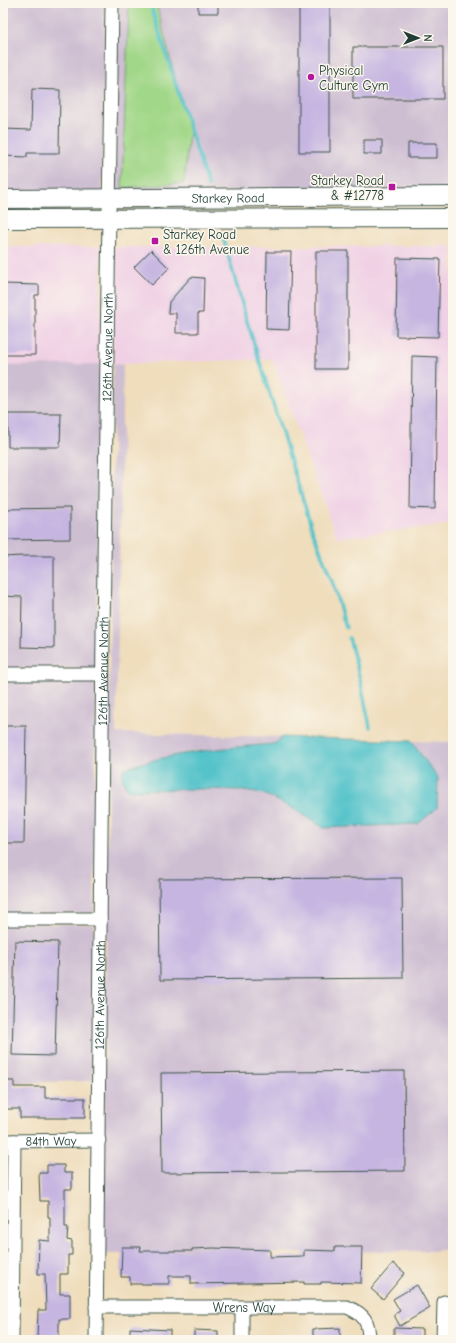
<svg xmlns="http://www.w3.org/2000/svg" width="456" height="1343" font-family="'Comic Neue',sans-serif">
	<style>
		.built { fill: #f0d0e5 }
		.industrial { fill: #cebed2 }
		.green { fill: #a1d788; stroke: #608a5e }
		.water { fill: #55c3ca; stroke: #3a807f }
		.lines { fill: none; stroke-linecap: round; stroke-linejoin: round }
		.stream { stroke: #55c3ca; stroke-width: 3.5 }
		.building { fill: #c6b5e1 }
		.street-casing { stroke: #3e5548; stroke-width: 15 }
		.secondary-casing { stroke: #3e5548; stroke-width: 20 }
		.street { stroke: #fff; stroke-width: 13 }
		.secondary { stroke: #fff; stroke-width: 18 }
		.poi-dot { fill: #b5179e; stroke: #fbf7ec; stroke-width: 1.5 }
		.labels { text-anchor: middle; stroke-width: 3; stroke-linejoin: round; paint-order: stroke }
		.poi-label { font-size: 13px; fill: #1f3d34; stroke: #fbf7ec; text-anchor: start }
		.street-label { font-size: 13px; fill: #1f3d34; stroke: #fbf7ec }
	</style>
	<rect width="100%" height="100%" fill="#fbf7ec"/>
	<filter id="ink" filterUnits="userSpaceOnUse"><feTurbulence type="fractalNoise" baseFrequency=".025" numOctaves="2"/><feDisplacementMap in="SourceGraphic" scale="8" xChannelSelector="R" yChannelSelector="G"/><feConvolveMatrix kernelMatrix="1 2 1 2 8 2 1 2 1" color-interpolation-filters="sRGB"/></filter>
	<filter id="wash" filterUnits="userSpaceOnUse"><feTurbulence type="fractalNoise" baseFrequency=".012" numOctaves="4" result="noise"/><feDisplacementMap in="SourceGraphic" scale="16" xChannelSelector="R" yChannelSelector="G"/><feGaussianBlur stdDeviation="0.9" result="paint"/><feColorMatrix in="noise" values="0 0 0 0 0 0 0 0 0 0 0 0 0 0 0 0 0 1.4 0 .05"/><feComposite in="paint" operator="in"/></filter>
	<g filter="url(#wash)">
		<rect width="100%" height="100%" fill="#efddbc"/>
		<path class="built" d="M452,246L450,524L337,538L272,359L113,364L114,247Z
			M3,247H101L100,364L3,366Z"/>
		<path class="industrial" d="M3,3H105L102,192H3Z
			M118,3H129L122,188L189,132L156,3H453V190L115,193Z
			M453,246V1249L431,1251L103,1254L113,364L123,365L116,733L283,737L274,744L193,751L149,761L124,769L204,789L236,790L264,794L294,809L324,828L418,824L438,778L411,741L451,742L450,524Z
			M100,364L96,668H3V366Z
			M3,680H96L94,913H3Z
			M3,924H94L92,1081L3,1083Z"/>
		<path class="green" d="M129,3H156L189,132L184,183L122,188Z"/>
		<path class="water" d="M283,737L411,741L438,778L437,808L418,824L324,828L294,809L264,794L236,790L204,789L128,790L122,779L123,769C174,752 221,748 274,744Z"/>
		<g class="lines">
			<path class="stream" d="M150,3L208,186
				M222,234L247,321L313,532L332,581L346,628
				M349,638L360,679L370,727"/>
		</g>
		<g id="blocks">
			<path class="building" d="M198,3H218V13H198Z
				M299,3H330V152H299Z
				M353,47H443V99H353Z
				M32,89L60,90L59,153H27V157L3,156V129L31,130Z
				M364,140H382V154H364Z
				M408,143H437V158H408Z
				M151,250L169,268L152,285L134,267Z
				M316,251H348V369H316Z
				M267,252H291L289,330L266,329Z
				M397,258L440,259L438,337L396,336Z
				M191,277L204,278L203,313H198V333H176V313H168L169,302Z
				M3,284L39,285V295H35V355H3Z
				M412,356L437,357L435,509L410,508Z
				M8,414H61L60,447H8Z
				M70,508V539L3,540V509Z
				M22,556H54V648L21,647L22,597L3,596V557Z
				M3,726H26L24,843H3Z
				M402,878L403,978L160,980L159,879Z
				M15,941L58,942L55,1056L12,1055Z
				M404,1071L405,1171L162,1173L161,1073Z
				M3,1081H14V1087H45V1098H85V1118H20V1109H3Z
				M47,1165H64V1173H72V1189H65V1227H68L67,1240L72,1241V1255H68V1274H60V1294H70V1319H59V1340H37L38,1310H46L45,1274H38L39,1240L50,1241V1217H48V1201H40L39,1173H47Z
				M122,1247H141L140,1251H192V1249L213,1248L270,1250V1257L304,1256V1250L335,1251V1247H362L361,1283L321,1282V1284H304V1282L191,1284V1276H169V1284H130V1277H121Z
				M393,1263L405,1273L383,1299L371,1289Z
				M417,1285L430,1308L400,1326L395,1317V1314L400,1311L393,1299Z
				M130,1328L170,1330V1340H130Z
				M340,1328V1340H313V1329Z
				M394,1328L422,1329V1340H403V1337H394Z
				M194,1330L218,1331V1340H194Z"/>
		</g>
	</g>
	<g filter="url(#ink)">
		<use href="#blocks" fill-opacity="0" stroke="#3e5548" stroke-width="1"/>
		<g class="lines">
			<defs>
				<g id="street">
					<path d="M3,674H102"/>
					<path d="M3,919H100"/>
					<path id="s1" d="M3,1141L99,1140"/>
					<path id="s2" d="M96,1307H347C364,1314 369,1321 369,1340"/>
					<path d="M12,1340L14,1141"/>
					<path id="s3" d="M96,1340L103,633L112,3"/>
					<path d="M242,1340V1308"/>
					<path d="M443,1340L444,1302"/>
				</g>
				<g id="secondary">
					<path id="s4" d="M3,199L453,196"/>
					<path d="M3,219L453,218"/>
				</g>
			</defs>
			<use href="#street" class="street-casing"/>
			<use href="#secondary" class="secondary-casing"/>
			<use href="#street" class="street"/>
			<use href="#secondary" class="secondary"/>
		</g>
	</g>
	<g class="poi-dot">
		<circle cx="311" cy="77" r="4"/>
		<rect x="388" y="183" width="8" height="8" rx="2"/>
		<rect x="151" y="237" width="8" height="8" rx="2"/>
	</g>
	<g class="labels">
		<g class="poi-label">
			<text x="319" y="75">Physical<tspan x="319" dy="15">Culture Gym</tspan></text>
			<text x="384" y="185" text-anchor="end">Starkey Road<tspan x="384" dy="15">&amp; #12778</tspan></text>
			<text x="163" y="239">Starkey Road<tspan x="163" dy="15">&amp; 126th Avenue</tspan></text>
		</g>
		<g class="street-label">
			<text dy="5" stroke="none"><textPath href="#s4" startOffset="225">Starkey Road</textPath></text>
			<text dy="5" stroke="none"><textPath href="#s3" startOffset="993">126th Avenue North</textPath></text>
			<text dy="5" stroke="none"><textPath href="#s3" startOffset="669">126th Avenue North</textPath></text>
			<text dy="5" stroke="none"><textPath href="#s3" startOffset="345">126th Avenue North</textPath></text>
			<text dy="5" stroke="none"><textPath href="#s1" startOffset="48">84th Way</textPath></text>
			<text dy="5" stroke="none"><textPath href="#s2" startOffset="148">Wrens Way</textPath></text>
		</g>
	</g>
	<rect width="456" height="1343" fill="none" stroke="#fbf7ec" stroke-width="16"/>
	<g transform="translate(418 38) rotate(90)" stroke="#fbf7ec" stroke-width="3" paint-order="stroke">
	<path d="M0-3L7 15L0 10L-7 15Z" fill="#1f3d34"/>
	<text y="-6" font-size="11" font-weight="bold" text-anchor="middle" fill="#1f3d34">N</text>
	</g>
</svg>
